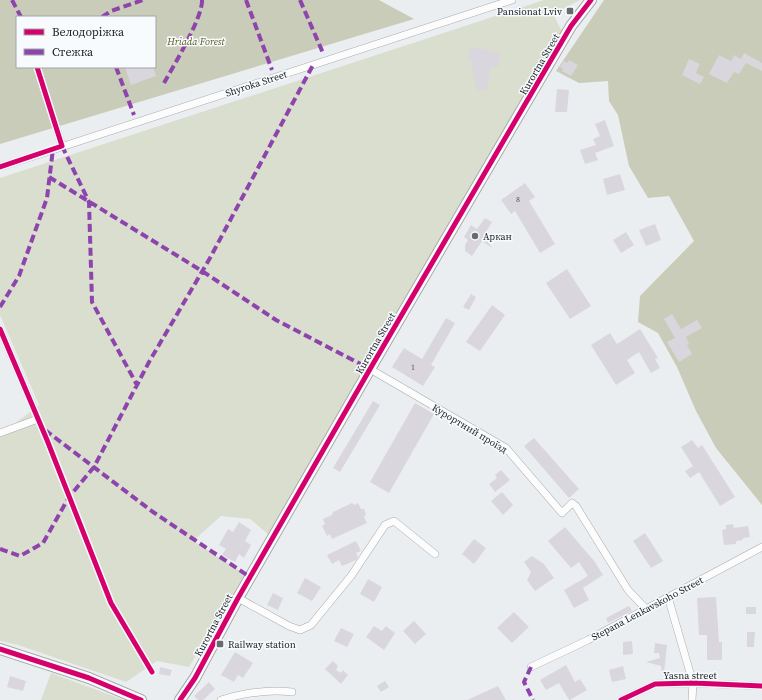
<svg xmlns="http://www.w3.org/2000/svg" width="762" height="700" font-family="'Source Serif 4',serif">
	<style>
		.green { fill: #dadece }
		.forest { fill: #c9ccb8; fill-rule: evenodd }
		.building { fill: #dad6dd }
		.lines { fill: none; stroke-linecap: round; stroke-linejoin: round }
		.street-casing { stroke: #a7aaac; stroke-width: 8 }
		.secondary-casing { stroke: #a7aaac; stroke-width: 12 }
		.street { stroke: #fcfcfd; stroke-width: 7 }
		.secondary { stroke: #fcfcfd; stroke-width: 10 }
		.quiet { stroke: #8e44ad; stroke-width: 4; stroke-dasharray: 8 4; stroke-linecap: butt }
		.cycleway-casing { stroke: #f7fbfe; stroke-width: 8 }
		.cycleway { stroke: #d6006c; stroke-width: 5 }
		.poi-dot { fill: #686b6d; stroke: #f7fbfe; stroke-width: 1.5 }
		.labels { text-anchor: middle; stroke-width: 3; stroke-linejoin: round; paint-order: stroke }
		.number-label { font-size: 8px; fill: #535357 }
		.poi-label { font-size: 10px; fill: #222426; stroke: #f7fbfe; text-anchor: start }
		.park-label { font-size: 10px; font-style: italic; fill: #595c1d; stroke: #f7fbfe }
		.street-label { font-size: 10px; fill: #222426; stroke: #f7fbfe }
	</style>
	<rect width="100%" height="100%" fill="#ebeef1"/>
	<path class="green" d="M544,0H580L553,14L563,33L424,266L269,535L250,519L221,516L193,541L245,574L189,667L157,661L126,682L18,645L0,641V435L39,405L0,315V178Z
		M51,673L124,700H41Z"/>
	<path class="forest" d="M0,0H379L414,19L0,144ZM17,17H155V67H17Z
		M604,0H762V505L716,448L696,411L677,367L658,333L638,322L640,296L694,241L669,196L648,198L629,166L618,115L609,101L608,81L579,83L556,71Z"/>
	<path class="building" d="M470,47L500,53L499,66L490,68L487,90H476L471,61L467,59Z
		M744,53L762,63V71L746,63L739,74L734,72L727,83L709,74L719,55L731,61L734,55L741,59Z
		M689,59L700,64L696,73L704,77L700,84L682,75Z
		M569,60L578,65L571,76L562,71L563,69L560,67L564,61L567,63Z
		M125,67H153L156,76L131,85Z
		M557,89L569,90L567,112H555Z
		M605,120L614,146L595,153L598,160L585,164L580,150L596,145L593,139L600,136L595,124Z
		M620,174L625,190L607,195L603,179Z
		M525,183L535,197L529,201L555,244L540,253L515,211L511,214L501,200Z
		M485,218L492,222L484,235L492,248L482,241L472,256L465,251V245L468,240L464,237L471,225L477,229Z
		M655,224L661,240L646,246L639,230Z
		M626,232L634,245L621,253L613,240Z
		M567,269L591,306L570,319L546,283Z
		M471,294L476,297L469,310L463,307Z
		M492,305L505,315L480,351L466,342Z
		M672,314L681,329L697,320L702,328L686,337L689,344L687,345L692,354L679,362L667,342L675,338L664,319Z
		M446,318L455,323L431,365L435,367L423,386L392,367L404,348L422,359Z
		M640,329L658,358L655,359L660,368L651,373L639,352L627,360L635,373L616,385L591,345L610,333L617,344Z
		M373,401L380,405L340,472L333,468Z
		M415,403L434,414L389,493L370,482Z
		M534,438L579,489L569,498L524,446Z
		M692,440L698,448L702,445L735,497L720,506L699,472L690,478L685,471L693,466L681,447Z
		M501,470L510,480L495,492L489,484L497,478L495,475Z
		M502,492L513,505L503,515L491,501Z
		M352,503L355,505L358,503L361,509H364L366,514L364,517L367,523L332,539L330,534L327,536L322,526L325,524L323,519L332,515L333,512Z
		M239,522L251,530L245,541L251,545L244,558L239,554L235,562L222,555L226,549L219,545L228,529L233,532Z
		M733,524L734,528L748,526L750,537L743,538V540L736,541V544L724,545L722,530L726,529V525Z
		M565,527L595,562L603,575L583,588L589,600L574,608L564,590L588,576L579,562L571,568L548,541Z
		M645,533L663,561L651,568L633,541Z
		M474,539L486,548L474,564L462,554Z
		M356,541L361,551L356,553L358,557L356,560L342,566L339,560L332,564L327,555Z
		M532,556L544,564L554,578L535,591L527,580L531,572L524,562Z
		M305,578L321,587L312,601L297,593Z
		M368,579L382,587L374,602L360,594Z
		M273,593L283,598L278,610L267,605Z
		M716,597L719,642H722V660H707V635H699L697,598Z
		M629,606L632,611L608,623L606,618Z
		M746,607H756V614H746Z
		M514,612L529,627L512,643L497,628Z
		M414,621L426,634L415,644L403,631Z
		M374,626L382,631L386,626L395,633L384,650L366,637Z
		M341,628L354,634L347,647L334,641Z
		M747,632H755L754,647H747Z
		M632,641L633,654L623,655V642Z
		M655,643L667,645L664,673H662L661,666L646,662L660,658L659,653H654Z
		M235,652L253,663L243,678L238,675L234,682L221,675Z
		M333,661L338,666L336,670L341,673L343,670L348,675L341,684L325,669Z
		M566,665L575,682L580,679L587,690L570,700H569L559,683L546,690L540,680Z
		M623,666L626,679L612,682L609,670Z
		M160,667L172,670L170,676L159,674Z
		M10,676L26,681L23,691L7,687Z
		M385,681L389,687L381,692L377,686Z
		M209,682L215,689L203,700H198L194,696Z
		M498,686L506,700H467Z"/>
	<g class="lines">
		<defs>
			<path id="street" d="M37,67L62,146
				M0,167L512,0
				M0,329L34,409
				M370,369L506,448L562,513L572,503L576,506L628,590L646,609
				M0,433L38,419
				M668,597L693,683L692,700
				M238,598L289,626L300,630L311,625L351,576L385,525L394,521L435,554
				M531,667L588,640L762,547
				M221,700C244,693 267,689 292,692
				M621,700L655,684L693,683L762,686"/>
			<path id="secondary" d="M0,649L89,678L141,700
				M180,700L195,678L238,598L370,369L524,106L571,26L591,0"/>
		</defs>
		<use href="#street" class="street-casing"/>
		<use href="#secondary" class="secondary-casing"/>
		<use href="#street" class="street"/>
		<use href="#secondary" class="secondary"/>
		<path class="quiet" d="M12,0L21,17
			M246,0L272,70
			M300,0L323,53
			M102,17L111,11L143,0
			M116,67L134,115
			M164,83C174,65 203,17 202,0
			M62,146L89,202L92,302L137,385
			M49,177L202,271L276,320L370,369
			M0,307L19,276L47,198L53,149
			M45,430L153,512L250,577
			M0,549L20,556L43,543L69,497L94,467L149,362L210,258L313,65
			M531,667L524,682L533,700"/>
		<defs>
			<path id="cycleway" d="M0,167L62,146L37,67
				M0,329L47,440L111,603L152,672
				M0,649L89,678L141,700
				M180,700L195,678L238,598L370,369L524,106L571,26L591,0
				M621,700L655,684L693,683L762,686"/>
		</defs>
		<use href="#cycleway" class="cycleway-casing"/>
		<use href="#cycleway" class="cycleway"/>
	</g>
	<g class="poi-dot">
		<rect x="566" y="7" width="8" height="8" rx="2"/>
		<circle cx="475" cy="236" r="4"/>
		<rect x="216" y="640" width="8" height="8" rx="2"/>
	</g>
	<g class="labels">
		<g class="number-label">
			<text x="518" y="202">8</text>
			<text x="413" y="370">1</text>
		</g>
		<g class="poi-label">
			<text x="562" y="15" text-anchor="end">Pansionat Lviv</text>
			<text x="483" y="240">Аркан</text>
			<text x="228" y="648">Railway station</text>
		</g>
		<g class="park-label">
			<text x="196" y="45">Hriada Forest</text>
		</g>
		<g class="street-label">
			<text transform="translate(539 64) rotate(-60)" y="4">Kurortna Street</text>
			<text transform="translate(256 83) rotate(-18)" y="4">Shyroka Street</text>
			<text transform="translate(375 343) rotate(-60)" y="4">Kurortna Street</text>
			<text transform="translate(470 428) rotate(31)" y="4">Курортний проїзд</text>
			<text transform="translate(647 608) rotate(-28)" y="4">Stepana Lenkavskoho Street</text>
			<text transform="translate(213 625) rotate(-62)" y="4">Kurortna Street</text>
			<text x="690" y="679">Yasna street</text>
		</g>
	</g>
	<rect x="16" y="16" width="140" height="52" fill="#f7fbfe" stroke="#a2a5a8"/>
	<rect x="24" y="29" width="20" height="6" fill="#d6006c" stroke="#a2a5a8"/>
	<text x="52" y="36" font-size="12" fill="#222426">Велодоріжка</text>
	<rect x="24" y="49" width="20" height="6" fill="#8e44ad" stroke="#a2a5a8"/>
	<text x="52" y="56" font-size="12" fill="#222426">Стежка</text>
</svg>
